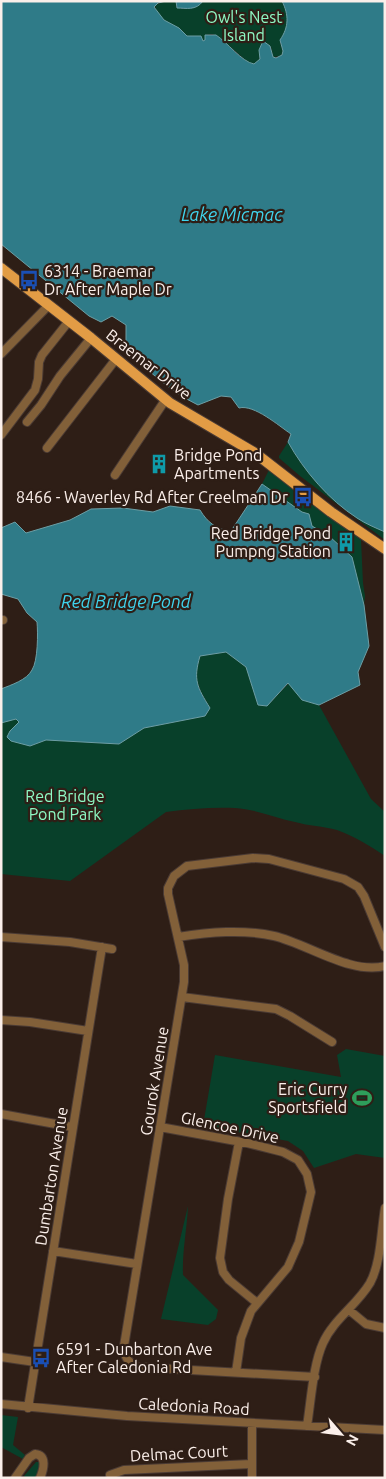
<svg xmlns="http://www.w3.org/2000/svg" width="386" height="1479" font-family="Ubuntu,sans-serif">
	<style>
		.green { fill: #08402a }
		.water { fill: #2f7b88; stroke: #6c9ea5 }
		.lines { fill: none; stroke-linecap: round; stroke-linejoin: round }
		.minor-casing { stroke: #4b3b34; stroke-width: 10 }
		.major-casing { stroke: #4b3b34; stroke-width: 12 }
		.minor { stroke: #826039; stroke-width: 8 }
		.major { stroke: #e29c45; stroke-width: 10 }
		.labels { text-anchor: middle; stroke-width: 4.5; stroke-linejoin: round; paint-order: stroke }
		.park-label { font-size: 16px; fill: #8ef9c4; stroke: #2e1e16 }
		.poi-label { font-size: 16px; fill: #fbefea; stroke: #2e1e16; text-anchor: start }
		.street-label { font-size: 16px; fill: #fbefea; stroke: #2e1e16 }
		.water-label { font-size: 18px; font-style: italic; fill: #3fd4ed; stroke: #2e1e16 }
	</style>
	<rect width="100%" height="100%" fill="#2e1e16"/>
	<path class="green" d="M166,1H176V7C185,10 196,9 203,1H282C291,20 289,24 280,42L283,51L281,56L273,57L271,47L266,44L259,50C261,58 260,65 250,64L218,36L212,34L205,35V40L203,41L200,36H187C177,27 156,20 155,5Z
		M288,442C304,471 329,500 357,518C366,524 376,528 385,532V540L300,476L279,458V456Z
		M269,470L361,540L363,583L365,596L364,605L352,557L329,536L312,526L309,514L302,512L262,484Z
		M226,652L246,667L258,705L267,706L289,683L302,700L319,705L371,799L385,812V856C370,846 354,836 337,830C323,826 309,826 295,822C276,818 255,809 235,808C212,807 188,809 166,812L70,881L1,874V723L16,719L19,722L16,725L30,746L46,740L119,744L144,728L205,716L210,708L201,692L195,676L200,656Z
		M346,1049L385,1056V1158L356,1154L314,1168L303,1151L288,1141L203,1126L215,1055L341,1077L337,1055Z
		M188,1206C187,1229 182,1252 183,1275L218,1310L216,1319L208,1325L161,1319Z
		M1,1415L18,1417L13,1445L25,1455L23,1459L1,1447Z
		M36,1462H39L41,1465L37,1478H26L24,1476Z"/>
	<path class="water" d="M1,1H166L158,3L154,7L164,20L179,28L187,36H201L203,41L205,40V35H216C227,42 242,62 254,64L260,59L259,50L263,41L270,46L273,57L276,58L282,55L283,51L280,40C289,27 289,15 282,1H385V532C376,528 366,524 357,518C329,500 304,471 288,442L291,434C279,426 254,404 239,408L231,397L221,396L198,405C169,391 148,370 124,348L126,346V325L112,316L101,322L89,316L1,244Z
		M176,1H203C196,11 186,8 177,8Z
		M262,484L302,512L309,514L312,526L329,536L352,557L364,605L369,646L358,672L360,685L319,705L302,700L288,683L267,706L258,705L246,667L226,652L200,656C193,680 197,687 210,708L205,716L144,728L119,744L46,740L30,746L11,741L7,737L10,731L19,722L16,719L1,723V689C11,685 27,680 32,670C38,661 38,633 37,622L27,613L18,599L1,594V528L15,522L26,533L70,520L91,509L123,508L153,512L170,506L200,510C207,522 217,530 231,531Z"/>
	<g class="lines">
		<defs>
			<path id="minor" d="M1,354L49,305
				M27,422L41,405L60,376L91,338
				M1,435L35,390L38,379L39,362L42,355L69,321
				M47,448L116,359
				M115,475L166,399
				M1,620H3
				M1,937L70,942L112,949
				M178,937C210,932 242,929 274,936C308,944 351,975 385,966
				M182,997L276,1009L290,1016L332,1042
				M1,1020L30,1022L88,1031
				M1,1114L72,1127
				M160,1127L247,1143L283,1152L298,1160L307,1174L311,1192L299,1242L288,1267L251,1311L241,1338L236,1372
				M239,1142L228,1199L220,1258L223,1272L229,1280L257,1303
				M53,1251L137,1264
				M349,1310L366,1324L385,1328
				M1,1357L35,1362
				M315,1377L138,1367C129,1364 124,1357 124,1346L184,982V965L168,894V888L174,876L187,866L253,858L269,859L344,879L358,887L364,896L385,947
				M1,1404L127,1416L385,1430
				M28,1408L102,947
				M252,1423V1478
				M307,1426C311,1401 313,1365 323,1343C333,1320 357,1305 370,1283C381,1263 381,1231 385,1208
				M110,1475L124,1470L251,1464
				M15,1478L29,1458L35,1454C47,1455 44,1469 40,1478"/>
			<path id="major" d="M1,268L91,338L170,403L255,453L331,512L385,549"/>
		</defs>
		<use href="#minor" class="minor-casing"/>
		<use href="#major" class="major-casing"/>
		<use href="#minor" class="minor"/>
		<use href="#major" class="major"/>
	</g>
	<defs>
		<symbol id="bus-bare" viewBox="-9 -9 18 18"><path d="M-5-6H5V4H4V6H2V4H-2V6H-4V4H-5ZM-3.5-4V0h7V-4ZM-3.5 1.2v1.5H-2V1.2ZM2 1.2v1.5H3.5V1.2Z" fill="#1a4fb4" stroke="#2e1e16" stroke-width="2.5" paint-order="stroke"/></symbol>
		<symbol id="building-bare" viewBox="-9 -9 18 18"><path d="M-4-6H4V6H1V3H-1V6H-4ZM-2.5-4.3h1.7v1.8h-1.7ZM.8-4.3h1.7v1.8H.8ZM-2.5-1h1.7V.8h-1.7ZM.8-1h1.7V.8H.8Z" fill="#0f9aa8" stroke="#2e1e16" stroke-width="2.5" paint-order="stroke"/></symbol>
		<symbol id="stadium-bare" viewBox="-9 -9 18 18"><path d="M0-5a6.5 5 0 1 0 0 10a6.5 5 0 1 0 0-10ZM-3.5-1.8h7v3.6h-7Z" fill="#2e9e5b" stroke="#2e1e16" stroke-width="2.5" paint-order="stroke"/></symbol>
	</defs>
	<g fill-rule="evenodd">
		<use href="#bus-bare" x="15" y="266" width="28" height="28"/>
		<use href="#building-bare" x="145" y="450" width="28" height="28"/>
		<use href="#bus-bare" x="289" y="483" width="28" height="28"/>
		<use href="#building-bare" x="332" y="528" width="28" height="28"/>
		<use href="#stadium-bare" x="348" y="1084" width="28" height="28"/>
		<use href="#bus-bare" x="27" y="1344" width="28" height="28"/>
	</g>
	<g class="labels">
		<g class="park-label">
			<text x="244" y="23">Owl's Nest<tspan x="244" dy="18">Island</tspan></text>
			<text x="65" y="802">Red Bridge<tspan x="65" dy="18">Pond Park</tspan></text>
		</g>
		<g class="poi-label">
			<text x="44" y="277">6314 - Braemar<tspan x="44" dy="18">Dr After Maple Dr</tspan></text>
			<text x="174" y="461">Bridge Pond<tspan x="174" dy="18">Apartments</tspan></text>
			<text x="288" y="503" text-anchor="end">8466 - Waverley Rd After Creelman Dr</text>
			<text x="331" y="539" text-anchor="end">Red Bridge Pond<tspan x="331" dy="18">Pumpng Station</tspan></text>
			<text x="347" y="1095" text-anchor="end">Eric Curry<tspan x="347" dy="18">Sportsfield</tspan></text>
			<text x="56" y="1355">6591 - Dunbarton Ave<tspan x="56" dy="18">After Caledonia Rd</tspan></text>
		</g>
		<g class="street-label">
			<text transform="translate(149 364) rotate(38)" y="6">Braemar Drive</text>
			<text transform="translate(154 1081) rotate(-81)" y="6">Gourok Avenue</text>
			<text transform="translate(230 1127) rotate(12)" y="6">Glencoe Drive</text>
			<text transform="translate(51 1176) rotate(-81)" y="6">Dumbarton Avenue</text>
			<text transform="translate(194 1406) rotate(3)" y="6">Caledonia Road</text>
			<text transform="translate(179 1453) rotate(-3)" y="6">Delmac Court</text>
		</g>
		<g class="water-label">
			<text x="232" y="221">Lake Micmac</text>
			<text x="126" y="608">Red Bridge Pond</text>
		</g>
	</g>
	<rect width="386" height="1479" fill="none" stroke="#fbefea" stroke-width="5"/>
	<g transform="translate(341 1434) rotate(118)" stroke="#2e1e16" stroke-width="4" paint-order="stroke">
	<path d="M0-4L9 19L0 12L-9 19Z" fill="#fbefea"/>
	<text y="-8" font-size="14" font-weight="bold" text-anchor="middle" fill="#fbefea">N</text>
	</g>
</svg>
